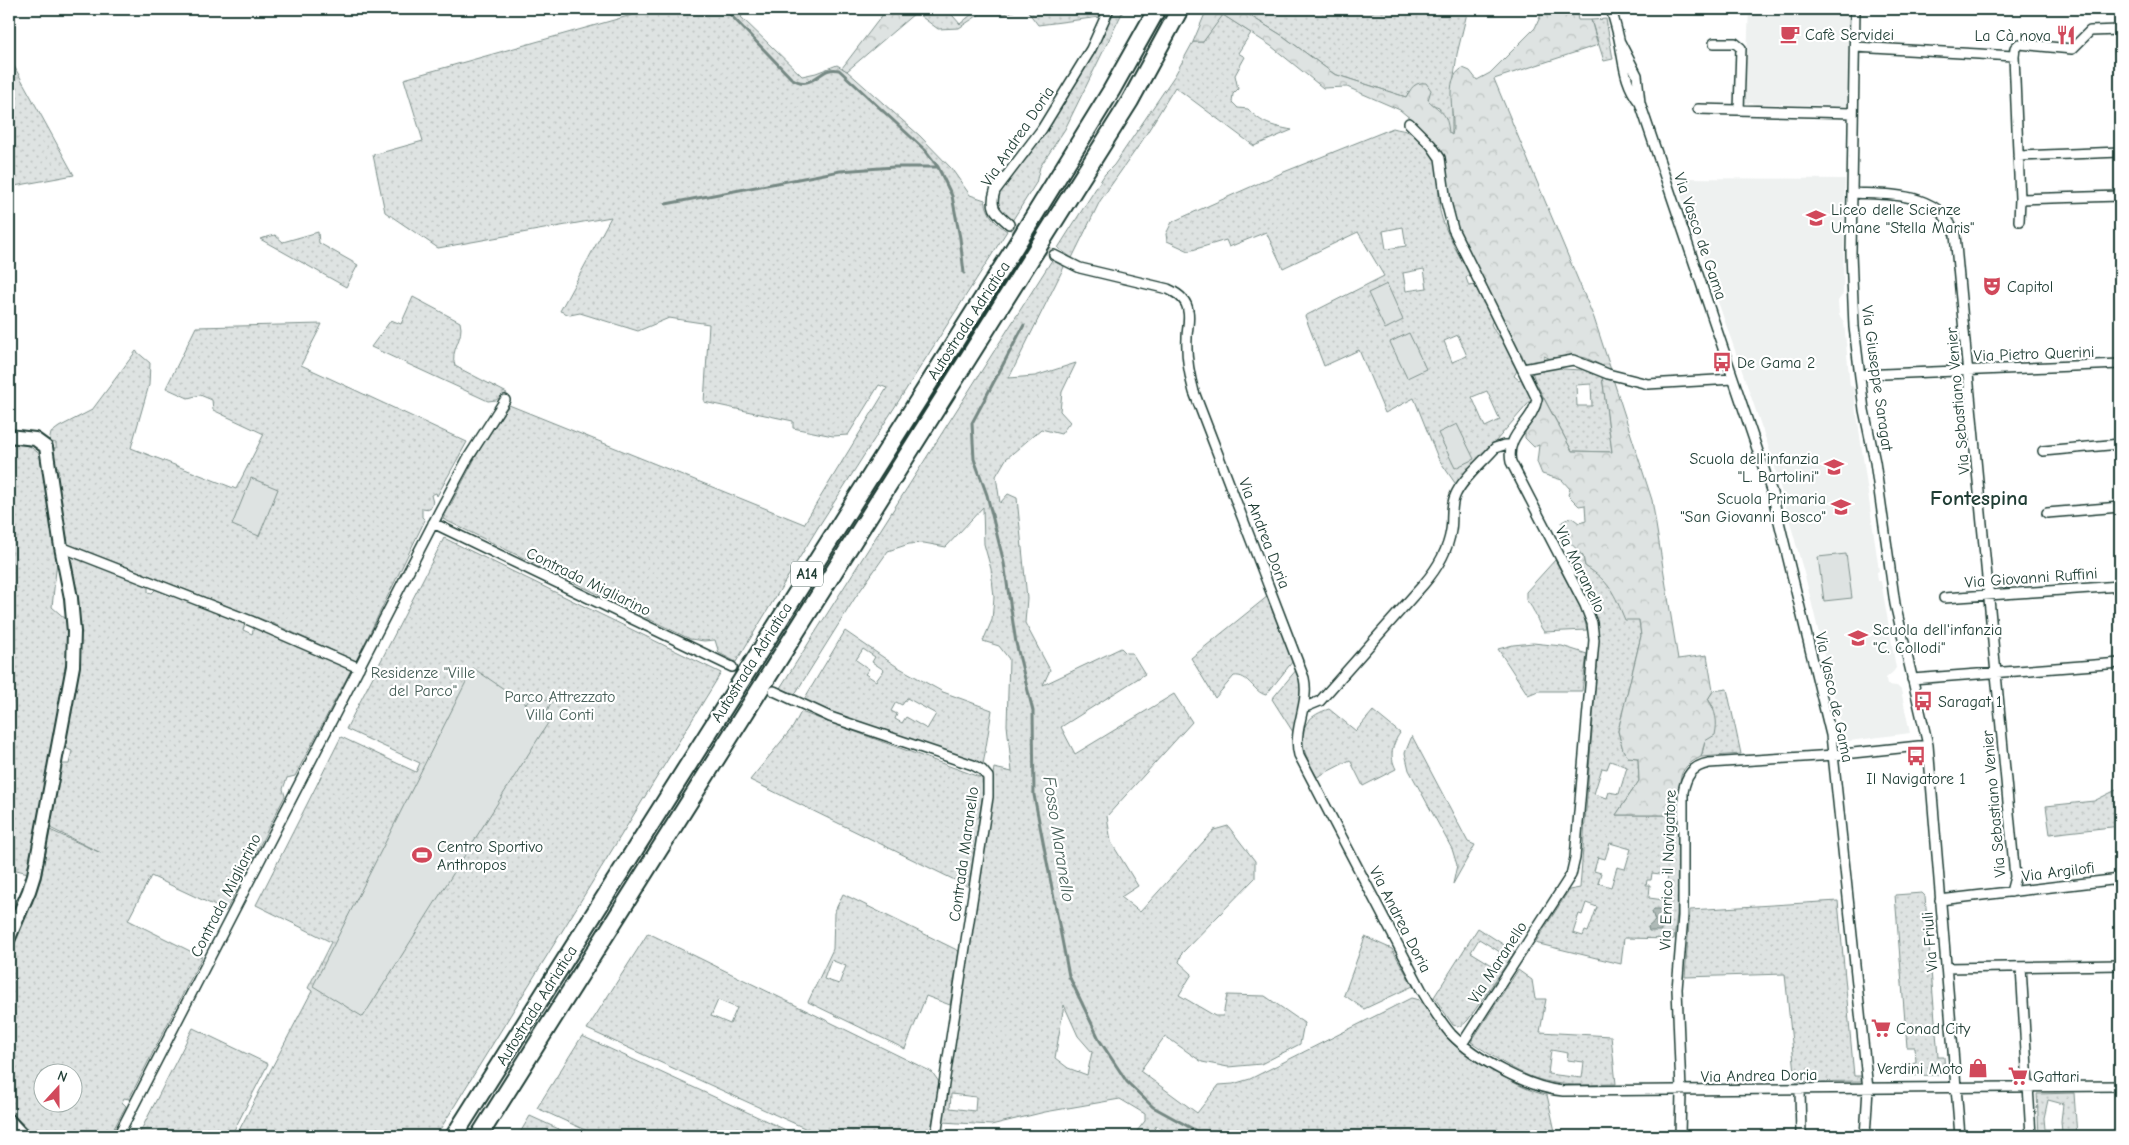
<svg xmlns="http://www.w3.org/2000/svg" width="2129" height="1145" font-family="'Comic Neue',sans-serif">
	<style>
		.built { fill: #eef1f0 }
		.green { fill: url(#green-dots); stroke: #7e908b; fill-rule: evenodd }
		.forest { fill: url(#forest-crowns); stroke: #7e908b }
		.pitch { fill: #dee3e2; stroke: #7e908b }
		.water { fill: #afbab7; stroke: #758883 }
		.lines { fill: none; stroke-linecap: round; stroke-linejoin: round }
		.stream { stroke: #758883; stroke-width: 3 }
		.street-tunnel { stroke: #d2d8d6; stroke-width: 9; stroke-dasharray: 9 4.5; stroke-linecap: butt }
		.street-casing { stroke: #1f3d34; stroke-width: 12 }
		.secondary-casing { stroke: #1f3d34; stroke-width: 16 }
		.highway-casing { stroke: #1f3d34; stroke-width: 20 }
		.street { stroke: #fff; stroke-width: 9 }
		.secondary { stroke: #fff; stroke-width: 12 }
		.highway { stroke: #fff; stroke-width: 16 }
		.labels { text-anchor: middle; stroke-width: 4.5; stroke-linejoin: round; paint-order: stroke }
		.shield { fill: #fff; stroke: #627771; stroke-width: 1 }
		.shield-label { font-size: 15px; font-weight: bold; fill: #1f3d34 }
		.poi-label { font-size: 16px; fill: #1f3d34; stroke: #fff; text-anchor: start }
		.street-label { font-size: 16px; fill: #1f3d34; stroke: #fff }
		.park-label { font-size: 16px; fill: #455e57; stroke: #fff }
		.water-label { font-size: 18px; font-style: italic; fill: #4a625b; stroke: #fff }
		.district-label { font-size: 21px; font-weight: bold; fill: #1f3d34; stroke: #fff }
	</style>
	<defs>
		<pattern id="green-dots" width="8" height="8" patternUnits="userSpaceOnUse" patternTransform="scale(1.25)"><rect width="8" height="8" fill="#dee3e2"/><path d="M2 2h.1M6 6h.1" fill="none" stroke="#bec4c2" stroke-width="1.8" stroke-linecap="round"/></pattern>
		<pattern id="forest-crowns" width="20" height="18" patternUnits="userSpaceOnUse" patternTransform="scale(1.25)"><rect width="20" height="18" fill="#dee3e2"/><path d="M2 6a3 3 0 1 1 6 0M12 15a3 3 0 1 1 6 0" fill="none" stroke="#bec4c2"/></pattern>
	</defs>
	<rect width="100%" height="100%" fill="#fff"/>
	<filter id="ink" filterUnits="userSpaceOnUse"><feTurbulence type="fractalNoise" baseFrequency=".02" numOctaves="2"/><feDisplacementMap in="SourceGraphic" scale="10" xChannelSelector="R" yChannelSelector="G"/><feConvolveMatrix kernelMatrix="1 2 1 2 8 2 1 2 1" color-interpolation-filters="sRGB"/></filter>
	<g filter="url(#ink)">
		<path class="built" d="M1749,9H1850L1848,106L1745,103Z
			M1675,178L1845,179L1843,294L1838,301L1839,315L1844,322L1850,386L1854,387L1856,415H1857L1879,571L1877,572L1878,581H1881L1896,668L1893,672L1886,678L1887,685L1897,686L1901,690L1910,733L1849,741L1844,737L1807,584L1772,457Z"/>
		<path class="green" d="M653,9H747L741,17L802,76L816,73L837,65L847,71L920,136L951,168L970,195L985,200C988,215 994,222 1007,231L817,529L736,662L719,653L715,640L704,641L690,639L622,606L620,600L618,599L615,603L612,601L443,519L481,447L509,405L804,524L887,388L879,385L848,435L833,436L793,428V421L704,402L709,324L669,318L638,331L580,313L570,315L560,311L611,217L438,248L385,212L373,155L423,141L404,79Z
			M911,9H947L960,24L978,9H1019L1005,14H980L959,28L938,29Z
			M1026,9H1104L1100,17L1038,25Z
			M1113,9H1124L1065,129L1040,167L1036,183L1012,221C1002,211 996,207 1000,192Z
			M1242,9H1468L1457,54L1452,91V135L1449,133L1439,107C1429,104 1420,96 1410,91L1406,97L1334,74L1283,36L1252,17Z
			M1222,14L1251,33L1238,53L1245,57L1235,75L1238,89L1233,94L1232,102L1238,108L1248,109C1262,124 1272,126 1292,130L1254,146L1175,87L1142,141L1100,201L1072,258L1058,248L1105,174L1114,165L1175,75L1193,42H1203Z
			M1606,19L1613,59L1604,61L1591,20Z
			M9,57L74,175L9,187Z
			M1393,128C1399,130 1406,130 1411,133C1425,141 1437,157 1438,173C1439,186 1438,198 1440,211C1445,233 1459,254 1469,274L1466,278L1469,286L1475,285L1493,320L1491,324C1494,330 1496,335 1502,339L1518,369L1514,376L1519,380L1522,378L1533,398L1457,486L1438,458L1414,398L1385,413L1359,350L1324,366L1305,316L1384,276L1358,232L1283,268L1266,232L1229,247L1226,240L1189,251L1167,241L1166,234L1172,222L1284,172ZM1403,227L1406,246L1386,249L1383,231ZM1424,269L1427,288L1406,291L1403,273ZM1458,335L1467,356L1452,362L1444,341ZM1487,391L1500,420L1485,427L1472,397Z
			M318,232L319,243L358,265L346,287L260,239L275,235L283,242Z
			M1052,260L1064,267L1009,378L1035,376L1076,363L1062,392L1060,411L1070,422L1061,434L1041,429L1006,459L996,476L1000,503L1008,494L1017,498L1027,598L1025,623L1050,670L1043,685L1121,648L1126,653H1132L1145,674L1061,727L1075,754L1174,694L1192,722L1107,816L1111,842L1138,886L1121,897L1140,912L1214,830L1228,826L1255,861V878L1182,953L1179,962L1192,974L1179,995L1215,1016H1223L1227,995L1265,996L1304,1023L1300,1044L1261,1064L1228,1067L1202,1062L1165,1036L1140,1071L1197,1113L1219,1085L1233,1084L1250,1079L1411,998L1419,1000C1431,1013 1439,1030 1452,1043C1470,1059 1524,1092 1547,1095L1556,1136H1176L1156,1126L1150,1136H1133L1145,1121V1114L1120,1099L1045,1112L991,1125L942,1122L994,768L1012,772L1007,725L1009,659L999,646L983,641L992,620L994,597L991,569L984,544L983,507L946,547L924,543L909,544L888,551L855,598L795,694L780,688ZM1064,1005L1078,1036L1092,1052L1087,1075L1068,1068L1055,1058ZM951,1094L976,1097L975,1111L950,1108Z
			M413,297L460,322C465,339 449,349 455,366L507,393L496,400L488,401L371,347L391,320L401,324Z
			M322,324L301,365L467,442L437,496L436,493L431,495L433,503L430,509L422,508V517L425,520L356,661L274,624L65,543L55,475L59,474L58,467L55,466L51,448H56V443L49,442L51,433L59,427L92,410L136,351L150,363L149,385L131,448L236,489L264,434L213,410L212,400L200,395L188,398L166,388L196,327Z
			M1559,366L1563,369L1582,370L1584,367L1602,376L1612,452L1572,451L1536,383L1532,372ZM1591,384L1592,406H1577L1576,385Z
			M9,444L28,445L41,455L57,561L52,607L67,620V674L28,873L9,868Z
			M444,538L721,673L436,1136H236L312,991L308,988L331,942L256,905L341,737L416,772L420,763L346,729Z
			M1579,552L1583,556L1585,566L1598,574L1639,620L1641,636L1618,731L1623,750L1628,757L1638,758L1639,781L1616,815H1676V823L1679,824L1677,914L1674,939L1624,938L1621,964L1535,943L1569,890L1580,888L1599,639L1596,621L1571,566ZM1610,761L1627,767L1619,794L1609,792L1607,798L1594,794L1602,768L1607,769ZM1610,843L1631,849L1625,869L1617,867L1611,887L1598,883L1601,873L1594,871L1598,857L1605,859ZM1652,873L1668,875L1664,900L1649,898L1650,885H1646L1647,880H1651ZM1586,903L1597,907L1588,932L1585,931L1583,936L1573,933L1579,914L1582,915Z
			M68,554L148,585V592L152,593L156,589L245,624L243,630L252,634L254,627L351,670L295,776L287,778L283,789L285,796L226,911L151,876L128,920L202,957L129,1099L124,1098L122,1102L126,1106L110,1136H35L9,1111V955L41,879L50,830L101,853L50,828L61,764H69L72,751L63,747L78,663L79,603ZM42,1072H72V1102H42Z
			M1555,560L1582,609L1587,630L1544,632C1536,621 1536,610 1526,600V592Z
			M1268,596L1293,661L1266,695C1253,692 1249,674 1234,676L1215,698L1191,658Z
			M845,631L896,666L943,692L992,710L983,765L902,738L803,701ZM863,649L875,657L872,662L884,670L876,681L865,674L869,669L856,660ZM907,698L936,714L927,729L906,717L902,723L895,719L897,714L891,711L896,702L902,705Z
			M1533,643L1562,646L1587,654L1582,691H1538L1528,695L1498,649L1513,645Z
			M1297,669C1304,690 1299,710 1293,732L1272,699Z
			M1727,689L1741,754L1701,757L1714,708L1708,699L1713,691Z
			M1329,709L1356,731L1373,711L1400,733C1392,745 1389,756 1396,769L1363,786L1350,760L1317,777C1301,750 1290,721 1329,709Z
			M801,712L982,778L983,792L969,887L750,780L793,727Z
			M1412,736L1468,842L1475,845L1453,884L1457,865L1452,849L1409,770L1405,753Z
			M2120,788V826L2050,834L2046,806L2094,801Z
			M1922,893L1925,896L1938,1057H1944L1945,1072L1937,1075L1903,1076V1064L1916,1062L1915,1047H1907L1895,895Z
			M843,894L959,951L950,1005L926,996L905,1049L808,1002L833,949L834,913ZM831,960L846,966L839,984L824,979Z
			M1838,901L1854,1076H1861V1081L1796,1082L1785,974L1685,977L1690,910Z
			M1478,928L1515,952L1468,1020C1463,1026 1460,1027 1453,1025L1434,997ZM1479,939L1500,952L1492,965L1471,952Z
			M648,933L932,1072L939,1082L930,1136H822L587,1029ZM718,1000L737,1008L730,1024L711,1016Z
			M1365,937L1392,949L1413,986L1364,1009L1344,995Z
			M1518,970L1532,980L1535,999H1546L1540,1032L1611,1036L1616,1084C1595,1084 1571,1087 1550,1082C1521,1077 1496,1058 1471,1042ZM1551,1050L1568,1053L1567,1060L1584,1062L1582,1078L1548,1074Z
			M193,1028L268,1064L231,1136H138Z
			M582,1036L799,1136H598L537,1108Z
			M2074,1093L2077,1136H2039L2037,1094ZM2048,1100L2063,1104L2061,1121L2062,1133H2053V1129H2045L2044,1118Z
			M530,1116L574,1136H518Z"/>
		<path class="forest" d="M887,9H911L915,13L847,71L842,68Z
			M1207,9H1242L1252,17L1283,36L1334,74L1406,97C1412,88 1413,82 1426,83L1431,90L1428,100C1441,113 1447,111 1449,133L1452,135C1457,117 1441,79 1463,68L1470,71L1477,80L1490,73L1535,28L1540,17V9H1576L1578,20H1591L1598,45L1494,79L1594,318L1611,370L1586,358L1571,355L1551,359L1544,356V360L1525,364L1458,230L1451,203L1445,157L1437,146L1418,125L1400,110L1347,87L1323,88L1271,46L1223,15L1203,42H1193Z
			M1602,376L1613,379L1652,500L1678,659L1707,655L1713,691L1708,699C1716,712 1718,721 1715,735L1705,741L1701,757C1667,772 1687,792 1676,815H1616L1639,781L1638,758L1628,757L1623,750L1618,731L1641,636L1639,620H1625C1614,593 1610,582 1585,566L1583,556L1564,536L1562,522L1571,517L1579,523L1586,521L1585,505L1579,506L1568,495L1570,489L1562,480L1542,474L1537,462L1539,445L1534,447L1525,438V426L1541,393L1572,451L1612,452Z"/>
		<path class="pitch" d="M1387,284L1403,320L1385,329L1368,293Z
			M1409,333L1426,369L1407,378L1390,342Z
			M1457,424L1474,459L1455,468L1438,433Z
			M251,478L278,489L259,536L232,525Z
			M1846,554L1852,598L1824,601L1818,557Z
			M473,668L526,704L535,693L551,702L543,720L548,723L363,1017L313,986Z"/>
		<path class="water" d="M1654,909H1659L1666,919L1664,928L1660,931H1649L1648,927L1655,921L1652,912Z"/>
		<g class="lines">
			<path class="stream" d="M725,9L791,78C814,93 819,65 839,70L925,150L938,167L952,196L960,238L964,273
				M666,204L840,171L894,167H937
				M1024,325L972,423L974,459L987,495L1004,563L1016,643L1033,711L1034,795L1069,976L1100,1041L1127,1082L1153,1107L1202,1134L1210,1136"/>
			<path class="street-tunnel" d="M1009,224L1054,255
				M732,667L766,687"/>
			<defs>
				<path id="street" d="M1611,9C1614,20 1618,32 1620,44C1624,65 1625,85 1640,103
					M1855,9L1851,253L1854,327L1864,410L1875,462L1895,604L1928,745L1960,1136
					M2120,30L2090,31L2072,49L2019,44L2015,48L2014,56L2020,199L2120,196
					M1620,42L1637,75L1640,103L1772,493L1831,735L1868,1089L1865,1136
					M1714,43H1735L1741,48L1739,110
					M1855,47L2014,56
					M1698,109L1853,113
					M1409,123L1431,145L1440,158L1446,202L1453,229L1537,399C1533,423 1505,434 1511,462L1585,605L1592,623L1594,640L1575,858L1571,875L1462,1044
					M2018,156L2120,152
					M1852,193C1889,195 1941,191 1955,235L2015,877L2011,892
					M2019,221L2020,199
					M1009,224C997,213 989,209 995,191L1042,129L1091,49L1109,9
					M1054,255L1080,268L1168,289C1177,293 1187,300 1188,311C1190,319 1187,329 1187,338C1186,357 1189,374 1194,392L1304,678C1310,704 1292,729 1299,755L1421,989C1430,1004 1439,1020 1451,1034C1475,1059 1529,1088 1563,1091L2120,1086
					M1523,369L1573,360L1608,374L1648,384L1733,379
					M1860,375L2120,364
					M2043,451L2120,444
					M2047,513L2120,507
					M433,523L732,667
					M61,547L251,621L359,668
					M1944,598L2120,586
					M1912,679L2120,663
					M774,691L830,717L973,765L982,770L988,777V797L936,1136
					M1303,708L1320,701L1423,585C1436,570 1448,551 1451,530C1453,519 1450,507 1455,496C1461,480 1484,461 1495,448L1504,445H1511
					M1940,900L2120,879
					M2021,967L2031,1136
					M1946,968L2120,965
					M1800,1090L1801,1136
					M118,1136L439,512L468,458L505,400
					M1680,1136L1681,1091L1677,989L1683,916V792C1686,776 1692,766 1709,763L1834,755L1928,745"/>
				<path id="secondary" d="M9,436L35,439L46,447L61,547L71,598L74,632L73,666L34,875L29,891L9,938
					M9,1121L23,1136"/>
				<path id="highway" d="M454,1136L1013,250L1111,91L1157,9
					M479,1136L1130,101L1180,9"/>
			</defs>
			<use href="#street" class="street-casing"/>
			<use href="#secondary" class="secondary-casing"/>
			<use href="#highway" class="highway-casing"/>
			<use href="#street" class="street"/>
			<use href="#secondary" class="secondary"/>
			<use href="#highway" class="highway"/>
		</g>
	</g>
	<defs>
		<symbol id="cafe-bare" viewBox="-9 -9 18 18"><path d="M-5.5-4.5H6V0H3Q3 3.5 0 3.5H-2.5Q-5.5 3.5-5.5 0ZM3-3.2v2h1.7v-2ZM-6 4.5H4V6H-6Z" fill="#d1495b" stroke="#fff" stroke-width="2.5" paint-order="stroke"/></symbol>
		<symbol id="restaurant-bare" viewBox="-9 -9 18 18"><path d="M-5-6h1v4h1v-4h1v4h1v-4h1v5L-1.5 .5V6h-2V.5L-5-1ZM5-6V6H3V1.5H1.5Q1.5-4 5-6Z" fill="#d1495b" stroke="#fff" stroke-width="2.5" paint-order="stroke"/></symbol>
		<symbol id="school-bare" viewBox="-9 -9 18 18"><path d="M0-5L7-2L0 1L-7-2ZM-4 1L0 2.5L4 1V4Q0 6-4 4Z" fill="#d1495b" stroke="#fff" stroke-width="2.5" paint-order="stroke"/></symbol>
		<symbol id="theatre-bare" viewBox="-9 -9 18 18"><path d="M-5-5.5Q0-4 5-5.5V0Q5 5 0 6Q-5 5-5 0ZM-3.3-2.5H-1v1.5H-3.3ZM1-2.5H3.3v1.5H1ZM-2.8 1Q0 5.5 2.8 1Z" fill="#d1495b" stroke="#fff" stroke-width="2.5" paint-order="stroke"/></symbol>
		<symbol id="bus-bare" viewBox="-9 -9 18 18"><path d="M-5-6H5V4H4V6H2V4H-2V6H-4V4H-5ZM-3.5-4V0h7V-4ZM-3.5 1.2v1.5H-2V1.2ZM2 1.2v1.5H3.5V1.2Z" fill="#d1495b" stroke="#fff" stroke-width="2.5" paint-order="stroke"/></symbol>
		<symbol id="stadium-bare" viewBox="-9 -9 18 18"><path d="M0-5a6.5 5 0 1 0 0 10a6.5 5 0 1 0 0-10ZM-3.5-1.8h7v3.6h-7Z" fill="#d1495b" stroke="#fff" stroke-width="2.5" paint-order="stroke"/></symbol>
		<symbol id="supermarket-bare" viewBox="-9 -9 18 18"><path d="M-6-5.5h2.5l.6 2H6L4.5 2H-2.5L-4.4-4H-6ZM-1.5 3.2a1.3 1.3 0 1 0 .1 0ZM3 3.2a1.3 1.3 0 1 0 .1 0Z" fill="#d1495b" stroke="#fff" stroke-width="2.5" paint-order="stroke"/></symbol>
		<symbol id="shop-bare" viewBox="-9 -9 18 18"><path d="M-5-2.5h2.3a2.7 3.5 0 0 1 5.4 0H5L5.5 6h-11ZM-1.5-2.5h3a1.5 2.3 0 0 0-3 0Z" fill="#d1495b" stroke="#fff" stroke-width="2.5" paint-order="stroke"/></symbol>
	</defs>
	<g fill-rule="evenodd">
		<use href="#cafe-bare" x="1776" y="20" width="28" height="28"/>
		<use href="#restaurant-bare" x="2052" y="21" width="28" height="28"/>
		<use href="#school-bare" x="1802" y="204" width="28" height="28"/>
		<use href="#theatre-bare" x="1978" y="272" width="28" height="28"/>
		<use href="#bus-bare" x="1708" y="348" width="28" height="28"/>
		<use href="#school-bare" x="1820" y="453" width="28" height="28"/>
		<use href="#school-bare" x="1827" y="493" width="28" height="28"/>
		<use href="#school-bare" x="1844" y="624" width="28" height="28"/>
		<use href="#bus-bare" x="1909" y="687" width="28" height="28"/>
		<use href="#bus-bare" x="1902" y="742" width="28" height="28"/>
		<use href="#stadium-bare" x="408" y="841" width="28" height="28"/>
		<use href="#supermarket-bare" x="1867" y="1014" width="28" height="28"/>
		<use href="#shop-bare" x="1964" y="1054" width="28" height="28"/>
		<use href="#supermarket-bare" x="2004" y="1062" width="28" height="28"/>
	</g>
	<g class="labels">
		<rect class="shield" x="791" y="561.5" width="32" height="25" rx="4"/>
		<g class="shield-label">
			<text x="807" y="579">A14</text>
		</g>
		<g class="poi-label">
			<text x="1805" y="40">Cafè Servidei</text>
			<text x="2051" y="41" text-anchor="end">La Cà nova</text>
			<text x="1831" y="215">Liceo delle Scienze<tspan x="1831" dy="18">Umane "Stella Maris"</tspan></text>
			<text x="2007" y="292">Capitol</text>
			<text x="1737" y="368">De Gama 2</text>
			<text x="1819" y="464" text-anchor="end">Scuola dell'infanzia<tspan x="1819" dy="18">"L. Bartolini"</tspan></text>
			<text x="1826" y="504" text-anchor="end">Scuola Primaria<tspan x="1826" dy="18">"San Giovanni Bosco"</tspan></text>
			<text x="1873" y="635">Scuola dell'infanzia<tspan x="1873" dy="18">"C. Collodi"</tspan></text>
			<text x="1938" y="707">Saragat 1</text>
			<text x="1916" y="784" text-anchor="middle">Il Navigatore 1</text>
			<text x="437" y="852">Centro Sportivo<tspan x="437" dy="18">Anthropos</tspan></text>
			<text x="1896" y="1034">Conad City</text>
			<text x="1963" y="1074" text-anchor="end">Verdini Moto</text>
			<text x="2033" y="1082">Gattari</text>
		</g>
		<g class="street-label">
			<text transform="translate(1017 136) rotate(-56)" y="6">Via Andrea Doria</text>
			<text transform="translate(1701 236) rotate(71)" y="6">Via Vasco de Gama</text>
			<text transform="translate(968 320) rotate(-57)" y="6">Autostrada Adriatica</text>
			<text transform="translate(2034 353) rotate(-2)" y="6">Via Pietro Querini</text>
			<text transform="translate(1878 378) rotate(82)" y="6">Via Giuseppe Saragat</text>
			<text transform="translate(1957 401) rotate(-95)" y="6">Via Sebastiano Venier</text>
			<text transform="translate(1265 533) rotate(69)" y="6">Via Andrea Doria</text>
			<text transform="translate(1581 569) rotate(64)" y="6">Via Maranello</text>
			<text transform="translate(2031 577) rotate(-4)" y="6">Via Giovanni Ruffini</text>
			<text transform="translate(589 581) rotate(26)" y="6">Contrada Migliarino</text>
			<text transform="translate(751 662) rotate(-58)" y="6">Autostrada Adriatica</text>
			<text transform="translate(1835 697) rotate(78)" y="6">Via Vasco de Gama</text>
			<text transform="translate(1993 804) rotate(-95)" y="6">Via Sebastiano Venier</text>
			<text transform="translate(963 854) rotate(-82)" y="6">Contrada Maranello</text>
			<text transform="translate(1667 870) rotate(-88)" y="6">Via Enrico il Navigatore</text>
			<text transform="translate(2058 871) rotate(-7)" y="6">Via Argilofi</text>
			<text transform="translate(225 895) rotate(-63)" y="6">Contrada Migliarino</text>
			<text transform="translate(1401 919) rotate(63)" y="6">Via Andrea Doria</text>
			<text transform="translate(1929 942) rotate(-95)" y="6">Via Friuli</text>
			<text transform="translate(1497 962) rotate(-57)" y="6">Via Maranello</text>
			<text transform="translate(536 1005) rotate(-58)" y="6">Autostrada Adriatica</text>
			<text transform="translate(1759 1075) rotate(-1)" y="6">Via Andrea Doria</text>
		</g>
		<g class="park-label">
			<text x="423" y="678">Residenze "Ville<tspan x="423" dy="18">del Parco"</tspan></text>
			<text x="560" y="702">Parco Attrezzato<tspan x="560" dy="18">Villa Conti</tspan></text>
		</g>
		<g class="water-label">
			<text transform="translate(1059 839) rotate(81)" y="6">Fosso Maranello</text>
		</g>
		<g class="district-label">
			<text x="1979" y="505">Fontespina</text>
		</g>
	</g>
	<rect width="2129" height="1145" fill="none" stroke="#fff" stroke-width="30"/>
	<rect x="15" y="15" width="2099" height="1115" fill="none" stroke="#1f3d34" stroke-width="2" filter="url(#ink)"/>
	<g transform="translate(58 1088) rotate(21)"><circle r="24" fill="#ffffff" stroke="#a5b1ae"/>
	<path d="M0-4L9 19L0 12L-9 19Z" fill="#d1495b"/>
	<text y="-8" font-size="14" font-weight="bold" text-anchor="middle" fill="#1f3d34">N</text>
	</g>
</svg>
